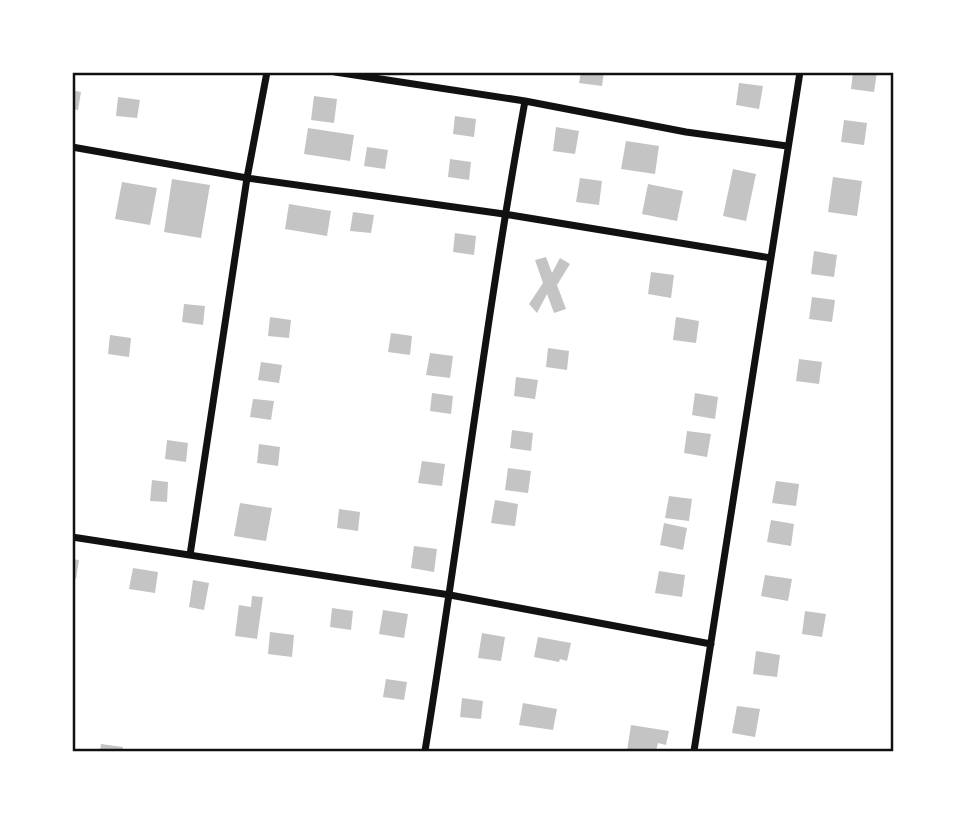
<svg xmlns="http://www.w3.org/2000/svg" width="965" height="823" font-family="'PT Sans Narrow',sans-serif">
	<style>
		.building { fill: #c4c4c4 }
		.lines { fill: none; stroke-linecap: round; stroke-linejoin: round }
		.minor { stroke: #111; stroke-width: 7 }
		.neatline { fill: none; stroke: #111; stroke-width: 2.5 }
	</style>
	<rect width="100%" height="100%" fill="#fff"/>
	<path class="building" d="M581,72H604L602,86L579,83Z
		M853,72H877L874,92L851,89Z
		M739,83L763,86L759,109L736,105Z
		M72,90L81,92L78,110L72,109Z
		M314,96L337,99L334,123L311,120Z
		M118,97L140,100L137,118L116,116Z
		M455,116L476,119L474,137L453,134Z
		M844,120L867,123L864,145L841,142Z
		M556,127L579,131L575,154L553,151Z
		M308,128L354,135L350,161L304,154Z
		M626,141L659,146L655,174L621,169Z
		M367,147L388,150L385,169L364,166Z
		M450,159L471,162L469,180L448,177Z
		M733,169L756,174L746,221L723,216Z
		M833,177L862,181L857,216L828,212Z
		M580,178L602,181L599,205L576,202Z
		M172,179L210,185L201,238L164,232Z
		M122,182L157,188L150,225L115,219Z
		M648,184L683,191L677,221L642,214Z
		M289,204L331,211L327,236L285,229Z
		M353,212L374,215L371,233L350,231Z
		M455,233L476,236L474,255L453,252Z
		M814,251L837,255L834,277L811,274Z
		M546,257L552,273L560,258L570,264L557,285L566,309L554,313L547,294L537,313L529,304L543,283L535,260Z
		M651,272L674,275L671,298L648,294Z
		M812,297L835,300L832,322L809,319Z
		M184,304L205,306L203,325L182,322Z
		M270,317L291,320L289,338L268,336Z
		M676,317L699,321L696,343L673,340Z
		M391,333L412,336L410,355L388,352Z
		M110,335L131,338L129,357L108,354Z
		M548,348L569,351L567,370L546,367Z
		M430,353L453,356L450,378L426,375Z
		M799,359L822,362L819,384L796,381Z
		M261,362L282,365L279,383L258,380Z
		M516,377L538,380L535,399L514,396Z
		M432,393L453,396L451,414L430,411Z
		M695,393L718,397L715,419L692,415Z
		M253,399L274,401L271,420L250,417Z
		M512,430L533,433L531,451L510,448Z
		M687,431L711,434L707,457L684,453Z
		M167,440L188,443L186,462L165,459Z
		M259,444L280,447L278,466L257,463Z
		M422,461L445,464L442,486L418,483Z
		M508,468L531,471L528,493L505,490Z
		M152,480L168,482L167,502L150,501Z
		M776,481L799,484L796,506L772,503Z
		M669,496L692,499L689,521L665,518Z
		M495,500L518,504L515,526L491,523Z
		M240,503L272,508L266,541L234,536Z
		M339,509L360,512L358,531L337,528Z
		M771,520L794,524L791,546L767,542Z
		M664,523L687,528L683,550L660,545Z
		M414,546L437,549L434,572L411,568Z
		M72,559L79,560L76,579L72,578Z
		M133,568L158,572L155,593L129,589Z
		M659,571L685,575L682,597L655,593Z
		M765,575L792,579L788,601L761,596Z
		M193,580L209,583L204,610L189,607Z
		M252,596L263,597L257,639L235,636L239,605L251,607Z
		M332,608L353,611L351,630L330,627Z
		M383,610L408,614L404,638L379,634Z
		M805,611L826,614L822,637L802,634Z
		M270,632L294,635L292,657L268,654Z
		M482,633L505,637L501,661L478,658Z
		M538,637L571,643L567,661L560,659L559,662L534,657Z
		M756,651L780,655L777,677L753,674Z
		M386,679L407,682L404,700L383,697Z
		M462,698L483,701L481,719L460,717Z
		M523,703L557,709L553,730L519,725Z
		M737,706L760,709L755,737L732,733Z
		M631,725L669,731L666,745L658,743L656,751H627Z
		M101,744L123,747L122,751H100Z"/>
	<g class="lines">
		<path class="minor" d="M335,72L525,101L686,132L787,146
			M72,147L247,178L504,214L771,258
			M72,537L450,595L711,644
			M190,555L247,178L267,72
			M425,751C460,535 486,316 525,101
			M694,751L800,72"/>
	</g>
	<rect width="965" height="823" fill="none" stroke="#ffffff" stroke-width="147"/>
	<rect x="74" y="74" width="818" height="676" class="neatline"/>
</svg>
